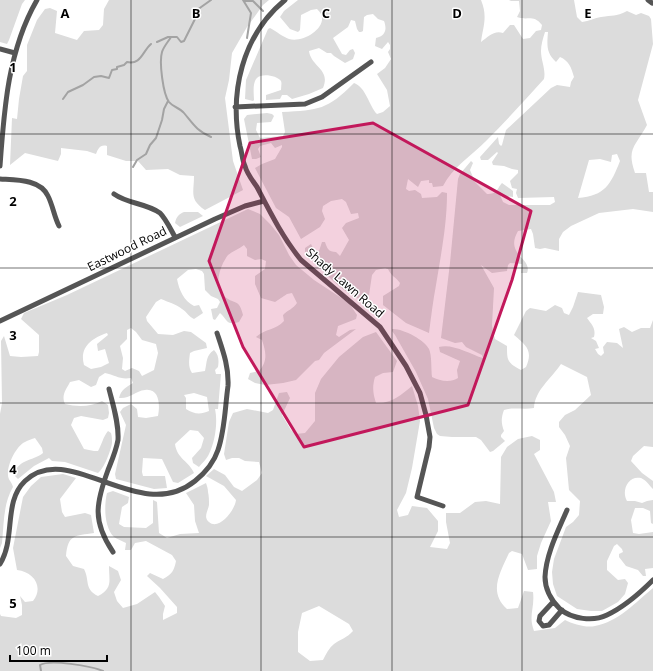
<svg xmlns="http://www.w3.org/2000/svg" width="653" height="671" font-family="'Open Sans',sans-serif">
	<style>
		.green { fill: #dcdcdc; fill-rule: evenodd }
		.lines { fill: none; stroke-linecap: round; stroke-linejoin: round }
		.stream { stroke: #a3a3a3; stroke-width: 2 }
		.minor { stroke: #555; stroke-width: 5 }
		.marked { fill: #c2185b; fill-opacity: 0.2; stroke: #c2185b; stroke-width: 3; stroke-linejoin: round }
		.grid { fill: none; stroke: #000; stroke-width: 1; stroke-opacity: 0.55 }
		.labels { text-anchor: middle; stroke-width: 3; stroke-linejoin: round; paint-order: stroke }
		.street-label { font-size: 12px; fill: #000; stroke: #fff }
		.grid-label { font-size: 13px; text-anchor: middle; font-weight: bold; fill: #000; stroke: #fff; stroke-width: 3; stroke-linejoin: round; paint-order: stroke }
	</style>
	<rect width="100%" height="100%" fill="#fff"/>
	<path class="green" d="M0,0H25L22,4L9,40L7,44L0,42Z
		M109,0H269L263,5L247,27L232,53L229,80L225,98L233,161L243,190L205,210C189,199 194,193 194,176L180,175L168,169L146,170L138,161H126L107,155V146C100,144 98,149 96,154L87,151L61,148V154L58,161L25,153L10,165L12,118L17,119L19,99L23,76L27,71V45L37,20L45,9L50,8L57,11L55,33L77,40L84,31L99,30L103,25L104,9Z
		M298,0H481C488,17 483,26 481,42C488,37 494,30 503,33L510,25H514L523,39L530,38L536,31L541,30L542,25C533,14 528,21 517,17L520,11L519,1H511L509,0H574L577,17L582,22C589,21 595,18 601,17C613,15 615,17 627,11L636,15L641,13L649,16L651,19L653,44L638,100L647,125C636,146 626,148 635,173H646L649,192H653V212L633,209L599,213L571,226L563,232L559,239V251L545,248L540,249L535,248L533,234L531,229L518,231C504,255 533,258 527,273H521L522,264L510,263L508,265L507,271L492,273L481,265L494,288L492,325L493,332L495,339L507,346C507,360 507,363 521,370L526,367C533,351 527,346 514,335L526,311L530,308L546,311L555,305L562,308L564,313L569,315L573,307L578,292L601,295L604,307L603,314H593L587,318C592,325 596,328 594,337L591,338L596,341L599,348L595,349L598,354L601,356L604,353L603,347L607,342L617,343L623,348L619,329L624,327L632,332L641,328H650L653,320V447L644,446L633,456L631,461L642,473L653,481V489C649,485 646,480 641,478C628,475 621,491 627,501H635L642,503L647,501L653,500V524L651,523L650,511L643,508H635L631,520L633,533L639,534L653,532V568L645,569L646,576H643L638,570L626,566L619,557V554L623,552L622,549L617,544L614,546L607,561V570L618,580L625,579L628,583L625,594L618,602L602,611H591L577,609L557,596L553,584L552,572L554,559L566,527L573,522L579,515L580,501L569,490L566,458L570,446L565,435L559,427V422L565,415L575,410L591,395L587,377L561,364C551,379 535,390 534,408C524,410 513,407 504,410C501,418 501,423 504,431L501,435V437L505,441L493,451L490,452L481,440L476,437H452L440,436L437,434L434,428L428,399L416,372L395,335L392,331V329C402,328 425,340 429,349C432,355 431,370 432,377C439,381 451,383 458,378L457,370L460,361L440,352L439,347C452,343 470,354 483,358L482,355L466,347L462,342L455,343L441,338L450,263L458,179L460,174L471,161L473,163L470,170L475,182L487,194C498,194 496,190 502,183L513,191V197L500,195L503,202L509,205H550L555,202L554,197L518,198L516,193L517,189L512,188L510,181L518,173V170L512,169L504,166L493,165L492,162L498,153L497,152L488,160H481L480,157L498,137L499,144L501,146L502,145L506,130L551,88L557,85L570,87L571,82L574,77C571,67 569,61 560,57L556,62C546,53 547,45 548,32H545C543,38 541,45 541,51C541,61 546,69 544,79C525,100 506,121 486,141C472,155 452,168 443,186L433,187L432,183H429V180L421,181L418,187L408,179L406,189L409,191L415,190L421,194L422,198L437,197L442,192L447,193C447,225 441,254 436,285C433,301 431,317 429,333L406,323L383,305V296L399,286L400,283C396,277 391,276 388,269L385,268L376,270L372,275L369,295L363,300C345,296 319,267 305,253V248L311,244L314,250L319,251L322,242H325C327,248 328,252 336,252L340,256L349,240L342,228L346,223L359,218L358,213L351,214L346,202L342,199L331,201L323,206L322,211L325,219L320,227L301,239L289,217L276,208L255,168L262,164L275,159L282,147V145L275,148L271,143L260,146L258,149L261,157L256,159H252L244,119L247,115L267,113L272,114L274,116L271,122L257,123L256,130L260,138L283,136L285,132L282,112C319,110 327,110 354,83C366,87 369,106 377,114L383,112L390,106L387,90L377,74L385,68L391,59L388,52L390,49V45L388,42L382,49L375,46L376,38C386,36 387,29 384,21L378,19L373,14L367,15L364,17L363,31L361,32H359L357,29L355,21L351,20L348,27L333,38L342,54L346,55L350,50L353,49L355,53L353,59L345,63L334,56L331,53H327L319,48L309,51C311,67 331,69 323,88L309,94L292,99L287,95H282L280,99L266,100V95L281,90C281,87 282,83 281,81C277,75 261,73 257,78C252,83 254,94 254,100L253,101L245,99L246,80L268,29L270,28C276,31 283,37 289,39C304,44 334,24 317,9L311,10L301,15L300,30L298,32L290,29L280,17L284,11ZM617,154L620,161C611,184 605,196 578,198L589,160L600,159L611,162L612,155Z
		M248,209L260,214L270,224L279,235L289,255L296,265L314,280L349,303L357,315L356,319L338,326L336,335L339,337L350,330L356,329L324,353L319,360L315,361L296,380L283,383L265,385L255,383L248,379L250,373L259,371C268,361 266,352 262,340L256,337C264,329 276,330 284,321L283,315C288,310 293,309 297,303L292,293L287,294L275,302L261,298L255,284V276L265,269L266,261L261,259L255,260L247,256V249L244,245C239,249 233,251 228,255C226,257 225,260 223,263C218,274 215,288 225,297C235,305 239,298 243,315L239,322C226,326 228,320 220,313L215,320L213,319L211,309L217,308L220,302L218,299L211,296L205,290L204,274L202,271L196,269L188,270L177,279C179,290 184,301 194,306L199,305L203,313L194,319C189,317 187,312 182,309C176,304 168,302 161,299L156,302L146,317L147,321L158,334L173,335L184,331L191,332L206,343L207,348L194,351L190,353C189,361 188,367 192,373L205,371C207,362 206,355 214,350C219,355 219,361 218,367L215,370L216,374H221L218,409H215C218,423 215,442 209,454C207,459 202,463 199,467L193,463L192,458L201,448L204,438L198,431L190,430L175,444C177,459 189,461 194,473L178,483L173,482L162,459L143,458L142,472L143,476H165L167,488L154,489L116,479L115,474L126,425L120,412L123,408L131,404L137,409L138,417L146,418L158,416C160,406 160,388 145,390C135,391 130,399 119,398C121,390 126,387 133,383L131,378C120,380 115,375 105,373L99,377L96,385L91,387L79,380L70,382C66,390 61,395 65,404C77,407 91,407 102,401L108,405L109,413L108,418L103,420L81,416L74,418L71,425L84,449L94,451H98C102,444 103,437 108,431L111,433C112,436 112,440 112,443C111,450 104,469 98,473L65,462L52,461L49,458L34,466L18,479L15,476C15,460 33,461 43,453L42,448L35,438C32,439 28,440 25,442C16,446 7,465 8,475C8,480 12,482 13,487C3,504 4,524 2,543L0,548V414L2,403L1,341L4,336L10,356L21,357L38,356L39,352V335L21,319L24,313L67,295ZM131,328L136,332L142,340L156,344L158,353L154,370L142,376L139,371L132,368L125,371L122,369L123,358L120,346L127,339V330ZM107,333L108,335L97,344L98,351L105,349L109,363L101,367L91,369L84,365C79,347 92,338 107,333ZM194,393L207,397L209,411C200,415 194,414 186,409V398L184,395Z
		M184,212H198L203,216L180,227L175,223C176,217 179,214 184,212Z
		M376,332L397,361L393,372L383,373L375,377C372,387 373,394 376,403C391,404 401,395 412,386L418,406L420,421L412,468L406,493L397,510L399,517L408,515L412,506L427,508L438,521V531L430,547L447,549L450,543L446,522V513H460L475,502L486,501L500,504L501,457L507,447L518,439L532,436L540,440V450L534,454L554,492L556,502H548L551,521L541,543L537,556V569L528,570L522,554L512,551L509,553C500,573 488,592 507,609L518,608L524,591L533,592C535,608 528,615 534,631L555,628L565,620C573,624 586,628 595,626C618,622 636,602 653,588V671H0V614L1,616L16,618L22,615V605L20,596L25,602L33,601C44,587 34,572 17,570L13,548L23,497L31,486L41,477L63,474L76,478L60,499L62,512L65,517L85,513L91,515L94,533C75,536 68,534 66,556L73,566L84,569C90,581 84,589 98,596C113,588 109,581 109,566L118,571L121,580L114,592L117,601L123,608L137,604L155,592L159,597L165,606L163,614V620L177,613V607L160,588L147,576L150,573L163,579C172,574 174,571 176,561L172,555L146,541L135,543L131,550H125L126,543C122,541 117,539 114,537C104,527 104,506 107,493L113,491L129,497L128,503L122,507L119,524L124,527L146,528L153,523V500L157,502L159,533L167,538L180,534L199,533L195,521L194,505L186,493L206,483C207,486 208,489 208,492C209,496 209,501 209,505C208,511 203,517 209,522C219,531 235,510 236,500L224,486L206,476L214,469L225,475L234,487L242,491L257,480L262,473L259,462L245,461L239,458H232L226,460L224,454L229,422L233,413L247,409L268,413L273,410L279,393L287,392L290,398L282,415L291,430L296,434L305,433L315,421V393L321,379L339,357L363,337ZM319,606L349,624L353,631C347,638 341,639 334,644C329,648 326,654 323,660L310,661L298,652V632L302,613Z"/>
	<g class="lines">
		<path class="stream" d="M243,0L251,13L247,38
			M244,1H253L263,11
			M171,37C168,42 164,46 162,52C159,62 163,94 169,102C173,107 180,108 184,113C194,125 196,130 211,137
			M157,42L168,37H177L181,42L184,41L195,19L197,10L211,0
			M63,99L68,92L83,85L94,77L101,76L109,78L112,70L117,69V67L124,65L127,62C141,65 142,52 151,44
			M133,167L137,160L146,154L150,145L156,138L162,120L164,109L168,101
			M41,671L40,665C50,659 91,666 103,671"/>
		<path class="minor" d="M285,0C242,35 229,93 240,146C242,152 242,160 245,166C247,174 253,181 257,187C270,212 283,238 301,260L380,327L406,366L420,393L426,415L430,437L429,447L417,497L443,506
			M648,0L652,3
			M0,49L15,53
			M235,107L305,104L322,97L371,62
			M0,166C4,110 8,50 37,0
			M0,179C16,180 40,179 48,196C53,206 54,216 59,226
			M114,194C128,204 146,203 160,213C166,219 171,230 175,237
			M0,321L215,219L245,206L264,201
			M109,389C113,405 119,423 118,440C116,451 112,460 108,470C96,503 92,521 113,552
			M567,510C558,531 546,554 545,577C545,590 551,600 560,609C572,619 593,622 607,615C624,607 640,593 653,580
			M0,564C16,538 3,502 25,481C69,439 139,526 195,481C205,473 214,462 218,450C225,430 225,407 228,386C229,367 223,351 217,333
			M553,602L540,616L539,621L543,626L549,625L562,610"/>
	</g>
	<path class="marked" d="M373,123L531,211L512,280L468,405L304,447L243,347L209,261L250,143Z"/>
	<path class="grid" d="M131,0V671M261,0V671M392,0V671M522,0V671M0,134H653M0,268H653M0,403H653M0,537H653"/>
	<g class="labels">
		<g class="street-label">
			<text transform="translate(127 249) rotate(-26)" y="4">Eastwood Road</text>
			<text transform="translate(345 283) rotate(41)" y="4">Shady Lawn Road</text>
		</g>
	</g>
	<g class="grid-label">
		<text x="65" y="18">A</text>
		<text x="196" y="18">B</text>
		<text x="326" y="18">C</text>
		<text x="457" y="18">D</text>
		<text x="588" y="18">E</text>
		<text x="13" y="72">1</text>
		<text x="13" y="206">2</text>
		<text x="13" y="340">3</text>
		<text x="13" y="474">4</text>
		<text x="13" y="608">5</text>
	</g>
	<path d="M10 655v6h97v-6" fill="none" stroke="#000000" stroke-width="2"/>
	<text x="16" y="655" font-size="12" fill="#000000" stroke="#ffffff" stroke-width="3" paint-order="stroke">100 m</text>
</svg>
